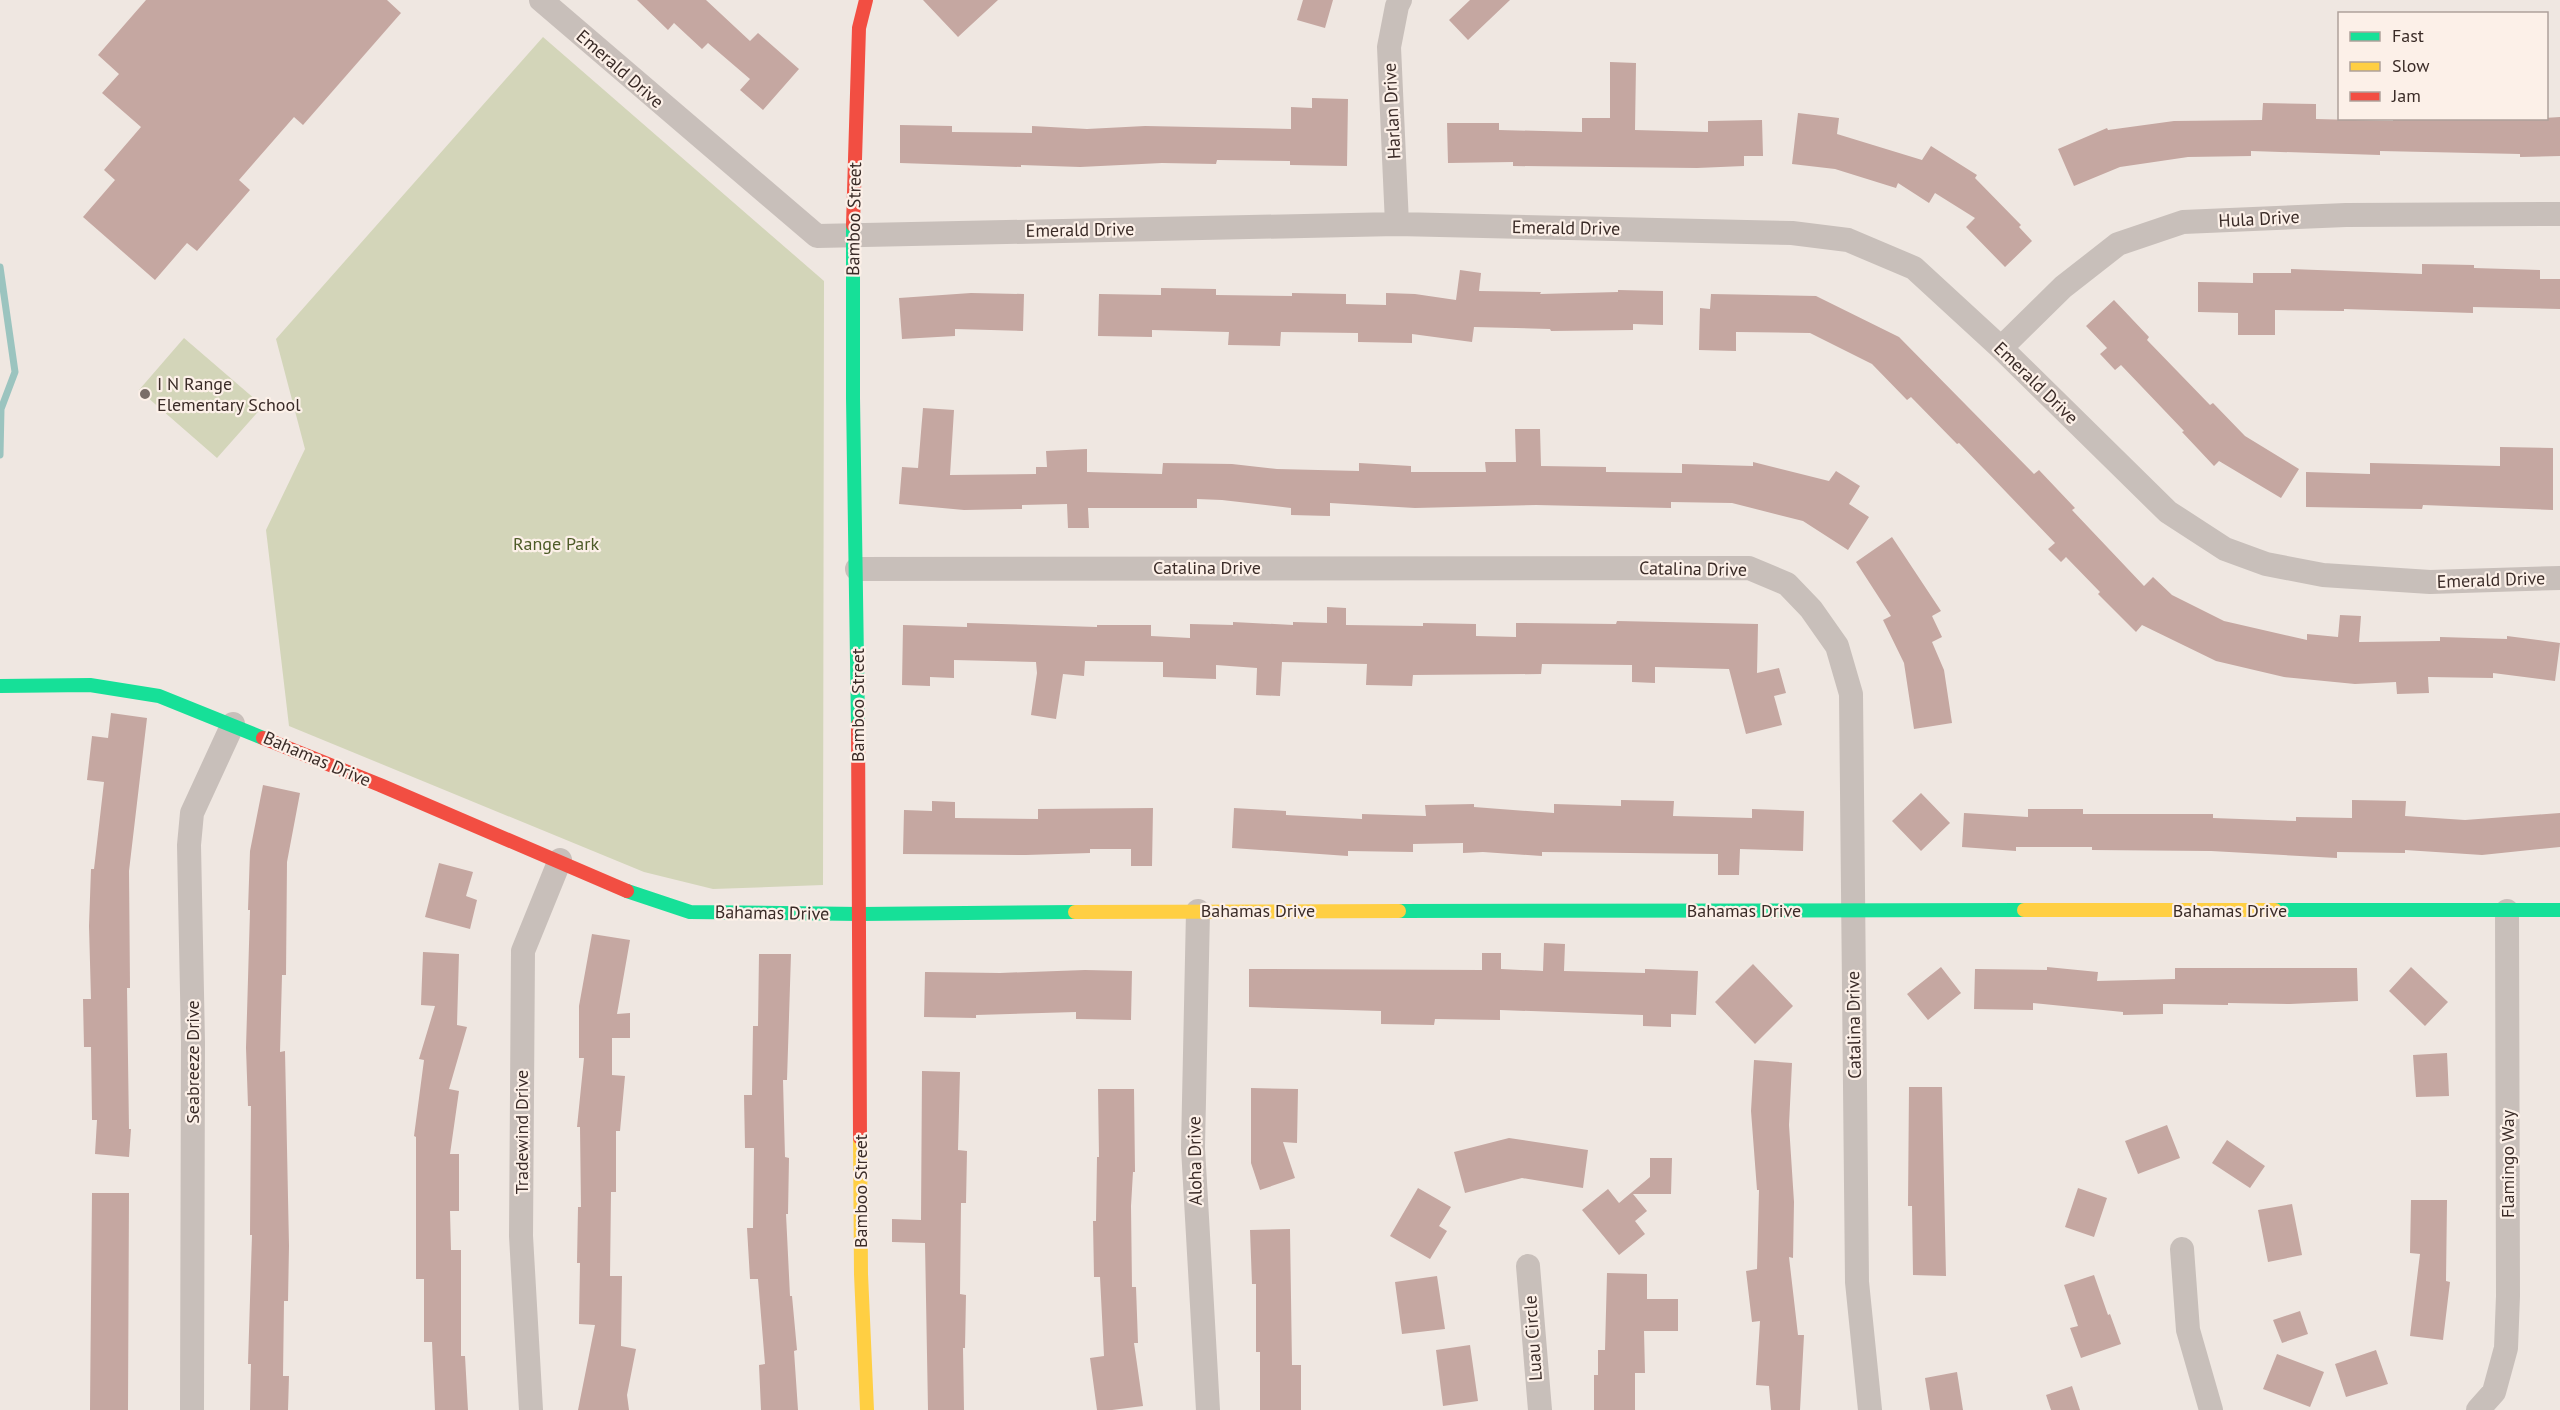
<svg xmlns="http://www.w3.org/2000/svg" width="2560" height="1410" font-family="'PT Sans',sans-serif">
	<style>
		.green { fill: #d3d5b9 }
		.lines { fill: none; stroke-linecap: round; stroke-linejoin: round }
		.stream { stroke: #9bc4bf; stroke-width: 7 }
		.building { fill: #c5a7a1 }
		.street { stroke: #c8bfba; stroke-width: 24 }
		.fast { stroke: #16e098; stroke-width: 14 }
		.slow { stroke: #ffcf43; stroke-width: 14 }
		.jam { stroke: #f24e42; stroke-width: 14 }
		.poi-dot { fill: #796d68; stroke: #fcf0e8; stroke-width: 2 }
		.labels { text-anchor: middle; stroke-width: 4.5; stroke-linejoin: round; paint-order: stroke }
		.street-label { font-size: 18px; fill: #3a2b27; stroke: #fcf0e8 }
		.poi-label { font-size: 18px; fill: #3a2b27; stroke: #fcf0e8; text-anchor: start }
		.park-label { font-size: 18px; fill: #4e5b28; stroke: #fcf0e8 }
	</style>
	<rect width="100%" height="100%" fill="#efe7e1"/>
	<path class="green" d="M543,37L824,281L823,885L713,889L644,872L289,726L266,530L305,449L276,339Z
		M184,338L263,406L217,458L139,390Z"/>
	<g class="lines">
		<path class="stream" d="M0,267L15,372L1,409L0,455"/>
	</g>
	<path class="building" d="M146,0H387L401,13L303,125L294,117L239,180L250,190L197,251L187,243L155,280L83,217L115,180L104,170L141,127L102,93L119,74L98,55Z
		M637,0H706L750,41L758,33L799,69L763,110L740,90L750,79L708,43L702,49L674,23L668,30Z
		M923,0H998L958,37Z
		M1303,0H1333L1325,28L1297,20Z
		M1470,0H1510L1468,40L1449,20Z
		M1610,62L1636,63L1635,130L1708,132V121L1762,120L1763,156H1744V166L1697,168L1513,166V162L1448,163L1447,123H1499V130L1582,132V118H1610Z
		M1312,98L1348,99L1347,166L1290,165V161L1217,160L1216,164L1162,163L1080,167L1021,165V167L900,163V125L952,126V132L1032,133V126L1087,129L1145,126L1291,129V107L1312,108Z
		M2263,103L2316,104V119L2393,121V118L2509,120L2560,117V156L2520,157V154L2380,151V155L2251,151V156L2188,157L2120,167L2074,186L2058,149L2107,128L2108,130L2174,121L2262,120Z
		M1798,113L1839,118L1837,134L1922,160L1931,146L1977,175L1975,178L2021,225L2019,227L2032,241L2005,267L1966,227L1975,218L1935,193L1929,203L1898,183L1896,188L1835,169L1792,164Z
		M2422,264L2474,265V268L2540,270V279H2560V309L2473,307V313L2344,309V311L2275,310V335H2238V313L2198,312V282L2253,283V273H2291V269L2422,274Z
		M1460,270L1481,273L1479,291L1541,292L1540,294L1618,292V290L1663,291V325L1633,324V330L1551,331L1550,329L1474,327L1472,342L1412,334V343L1358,342V333L1281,332L1280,346L1228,345L1229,332L1152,330V337L1098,336L1099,294L1161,295V288L1216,289V295L1292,296V293L1346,294V304L1386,305V293L1415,294L1456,300Z
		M971,293L1024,294L1023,331L955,329V336L902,339L899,298Z
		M1711,294L1816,296L1899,337L2034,474L2039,470L2075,508L2072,510L2144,586L2153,577L2172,595L2224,621L2307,640V634L2338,637L2340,615L2361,616L2359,642L2440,641V637L2507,639V636L2560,643L2555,681L2493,673V678L2428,677L2429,693L2397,694L2396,682L2355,684L2284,677L2216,661L2142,625L2136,632L2098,594L2100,592L2066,557L2061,562L2048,549L2055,543L1959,443L1957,444L1911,397L1907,400L1872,364L1810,333L1736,332V351L1699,350L1700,308L1710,309Z
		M2114,300L2149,337L2147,340L2210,405L2213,403L2245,436L2299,469L2281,498L2219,461L2214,466L2182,432L2184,431L2121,365L2115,370L2100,354L2107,348L2086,326Z
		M923,408L954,410L950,475L1036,474V467H1047L1046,451L1087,449V472L1162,474L1163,463L1232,464L1277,469L1359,471V463L1411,466V472H1486L1485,462H1516L1515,429H1540L1541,466L1606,467V472L1682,473V464L1753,466V462L1829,481L1836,471L1860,486L1849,504L1869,517L1848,550L1803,521L1732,503L1671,502V508L1536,505L1415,508L1330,503V516L1291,515V508L1222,500L1197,499V508H1088L1089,528H1068L1067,504L1022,505V509L964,510L899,504L902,467L918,468Z
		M2500,447L2553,448V510L2423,505L2422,509L2306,507V472L2370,474V463L2500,466Z
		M1892,537L1941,611L1932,616L1942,637L1932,642L1944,670L1952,723L1914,729L1904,663L1883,620L1891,616L1856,562Z
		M1327,607L1346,608V625L1423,626V623L1476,624V636L1516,637V623L1616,624L1617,621L1758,624L1757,673L1779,668L1786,693L1774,696L1782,725L1746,734L1729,669L1655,667V683L1632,682V665L1542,664L1541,674L1413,675L1412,686L1366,685L1367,664L1282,662L1280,696L1256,695L1257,668L1216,665V679L1163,677V662L1085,661L1084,676L1063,674L1056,719L1031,715L1037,673L1036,662L954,660V678L930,677V686L902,685L903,625L967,627V623L1097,627V625H1151V636L1190,638V624L1233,625V622L1293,625V622L1327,623Z
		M111,713L147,718L129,871L130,988H127L129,1129H131L129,1157L95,1154L97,1120H92L91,1047H84L83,999H91L89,926L91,869H94L104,782L87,780L92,736L108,738Z
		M263,785L300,793L287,862L286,975H282L280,1052L285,1051L289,1246L288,1301H284L283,1376H289L288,1410H250L251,1364H248L252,1235H250L251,1106H248L246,1048L250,910H248L250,851Z
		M1921,793L1950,823L1921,851L1892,821Z
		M1621,800L1674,801L1673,816L1752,818V809L1804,811L1803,851L1740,849L1739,875H1718V854L1542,852V856L1483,852L1463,853V843L1413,844V852L1348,851V856L1232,848L1234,808L1286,811V815L1362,819V814L1426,816L1425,805L1474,804V807L1554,813V804L1621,806Z
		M2352,800L2406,801L2405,816L2465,820L2560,813V847L2482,855L2405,850V853L2337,852V858L2211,851L2092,850V847H2016V851L1962,847L1964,813L2028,817V809H2083V814H2213V818L2296,821V817L2352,818Z
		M932,801L955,802V818L1038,819V809L1153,808L1152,866H1131V849H1090V853L1026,855L903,854L904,810L932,811Z
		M439,863L473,872L466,896L477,900L470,929L425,917Z
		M592,934L630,940L617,1014L630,1013V1038H612V1075L625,1076L620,1131H616V1192H611L610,1276H622L621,1346L636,1349L627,1395L629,1410H578L595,1325L579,1324L580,1263H577L578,1207H581L580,1127H577L584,1058H579V1006Z
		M1544,943L1565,944L1564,971L1645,973V969L1698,971L1696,1015L1671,1014V1027L1643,1026V1015L1500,1010V1020L1435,1019L1434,1025L1381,1024V1011L1249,1007V969L1482,970V953H1501V969L1543,971Z
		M423,952L459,954L457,1025L467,1027L449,1089L459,1091L450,1154H459V1211H450L451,1250H461V1356H465L468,1410H435L432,1342H424V1279H416V1137L414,1136L424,1060L419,1059L435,1006L421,1005Z
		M759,954H791L787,1080H783L785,1157L789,1158L788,1214H786L790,1296H792L797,1350L794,1351L798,1410H761L759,1365L765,1364L758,1279H750L747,1228H753L754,1148H745L744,1095H752L753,1026H758Z
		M1753,964L1793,1006L1755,1044L1715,1002Z
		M1941,967L1961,993L1928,1020L1907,994Z
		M2047,967L2098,972L2097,981L2175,979V968H2357L2358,1001L2290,1004L2228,1003V1005L2163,1004V1014L2123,1015V1012L2033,1003V1010L1974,1009L1975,969L2047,970Z
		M2411,967L2448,1002L2425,1026L2389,991Z
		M1085,970L1132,971L1131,1020L1076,1019V1012L976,1015V1018L924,1017L925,972L1000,973Z
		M2447,1053L2449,1096L2416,1097L2413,1055Z
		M1754,1060L1792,1063L1789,1125L1794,1202L1793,1258L1789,1257L1798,1335H1804L1800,1410H1771L1769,1386L1756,1385L1760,1321L1752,1322L1746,1271L1757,1269L1759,1190H1757L1751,1111Z
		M922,1071L960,1072L958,1150L967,1151L966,1203H961L960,1294L966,1295L965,1348H963L964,1410H928L925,1243L892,1242V1219L921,1220Z
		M1909,1087H1942L1946,1276L1913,1275L1912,1206H1908Z
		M1251,1088L1298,1089L1297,1143L1283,1142L1295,1178L1260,1190L1251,1163Z
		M1098,1089H1134L1135,1172H1133L1131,1206L1132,1287H1136L1138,1343H1134L1143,1406L1112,1410H1097L1090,1358L1104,1356L1100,1277H1094L1093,1221H1096L1097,1157H1099Z
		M2167,1125L2180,1158L2138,1174L2125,1141Z
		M1509,1138L1588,1150L1583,1188L1522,1178L1465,1193L1454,1152Z
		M2227,1140L2265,1166L2250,1188L2212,1163Z
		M1650,1158H1672L1671,1194H1633L1647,1211L1635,1221L1645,1234L1619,1255L1582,1210L1608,1189L1619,1203L1650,1177Z
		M1418,1188L1451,1207L1439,1226L1447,1231L1430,1259L1390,1236Z
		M2078,1188L2107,1198L2094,1237L2065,1227Z
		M92,1193H129L128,1410H90Z
		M2411,1200H2447L2446,1281L2450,1282L2443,1340L2410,1336L2420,1254L2410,1253Z
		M2292,1204L2302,1255L2268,1262L2258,1210Z
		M1290,1229L1292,1365H1301V1410H1260V1352H1256V1284H1252L1250,1230Z
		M1607,1273L1647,1274V1299H1678V1331H1644L1645,1373H1635V1410H1594V1375H1598V1350H1605Z
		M2094,1275L2108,1315L2110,1314L2121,1344L2081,1358L2070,1328L2078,1326L2064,1285Z
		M1437,1276L1445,1329L1402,1334L1395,1282Z
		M2300,1311L2308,1334L2282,1343L2273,1320Z
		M1470,1345L1478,1401L1443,1406L1436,1350Z
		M2376,1350L2388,1384L2346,1397L2335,1364Z
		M2277,1354L2324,1372L2310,1407L2263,1389Z
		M1957,1372L1963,1410H1930L1925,1378Z
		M2072,1386L2080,1410H2051L2046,1395Z"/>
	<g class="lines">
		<path class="street" d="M541,0L817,236L1397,224L1792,233L1848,240L1914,268L2001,348L2168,512L2225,549L2266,564L2323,575L2430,582L2560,578
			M1397,224L1389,47L1397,6L1400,0
			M2001,348L2063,287L2118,244L2183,222L2346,215L2560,214
			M857,569L1749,568L1787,584L1811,609L1837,646L1851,694L1857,1282L1870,1410
			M1198,911L1193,1148L1208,1410
			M2182,1249L2188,1330L2211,1410
			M1528,1266L1540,1410
			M192,1410L193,1042L189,845L192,813L233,724
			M531,1410L521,1236L523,951L560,860
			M2478,1410L2494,1392L2506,1348L2508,1296L2507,911"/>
		<path class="fast" d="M853,225V398L858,725
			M0,686L90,685L159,696L263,738
			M627,891L690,912L860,914L1075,912
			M2275,910H2560
			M1399,911L2024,910"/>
		<path class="slow" d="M2024,910H2275
			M1075,912L1399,911
			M860,1138L861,1274L867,1410"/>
		<path class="jam" d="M853,225L859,28L866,0
			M858,725L860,1138
			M263,738L380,785L627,891"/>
	</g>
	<circle class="poi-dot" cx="145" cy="394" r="6"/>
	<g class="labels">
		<g class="street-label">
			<text transform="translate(620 69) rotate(41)" y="6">Emerald Drive</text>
			<text transform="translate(1392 111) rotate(-93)" y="6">Harlan Drive</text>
			<text transform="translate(854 219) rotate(-89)" y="6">Bamboo Street</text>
			<text transform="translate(2259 219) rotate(-3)" y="6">Hula Drive</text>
			<text transform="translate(1566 228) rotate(1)" y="6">Emerald Drive</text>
			<text transform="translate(1080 230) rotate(-1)" y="6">Emerald Drive</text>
			<text transform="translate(2036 383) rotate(44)" y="6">Emerald Drive</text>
			<text x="1207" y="574">Catalina Drive</text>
			<text transform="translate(1693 569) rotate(1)" y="6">Catalina Drive</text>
			<text transform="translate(2491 580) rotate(-2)" y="6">Emerald Drive</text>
			<text transform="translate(858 705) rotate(-90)" y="6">Bamboo Street</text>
			<text transform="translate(317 759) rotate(23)" y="6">Bahamas Drive</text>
			<text x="1258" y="917">Bahamas Drive</text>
			<text x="1744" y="917">Bahamas Drive</text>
			<text x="2230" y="917">Bahamas Drive</text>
			<text transform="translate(772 913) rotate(1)" y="6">Bahamas Drive</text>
			<text transform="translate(1854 1025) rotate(-91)" y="6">Catalina Drive</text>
			<text transform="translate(193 1062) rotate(-90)" y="6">Seabreeze Drive</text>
			<text transform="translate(522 1132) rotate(-90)" y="6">Tradewind Drive</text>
			<text transform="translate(1195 1161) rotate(-91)" y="6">Aloha Drive</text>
			<text transform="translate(2508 1164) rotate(-90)" y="6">Flamingo Way</text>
			<text transform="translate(861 1191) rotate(-90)" y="6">Bamboo Street</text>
			<text transform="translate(1533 1338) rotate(-94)" y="6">Luau Circle</text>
		</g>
		<g class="poi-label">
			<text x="157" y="390">I N Range<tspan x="157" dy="21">Elementary School</tspan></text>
		</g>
		<g class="park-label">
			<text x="556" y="550">Range Park</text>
		</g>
	</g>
	<rect x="2338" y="12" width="210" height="108" fill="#fcf0e8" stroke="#aea19b" stroke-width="1.5"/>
	<rect x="2350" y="32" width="30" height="9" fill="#16e098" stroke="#aea19b" stroke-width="1.5"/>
	<text x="2392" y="42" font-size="18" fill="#3a2b27">Fast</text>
	<rect x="2350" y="62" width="30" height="9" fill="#ffcf43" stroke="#aea19b" stroke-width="1.5"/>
	<text x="2392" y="72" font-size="18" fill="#3a2b27">Slow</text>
	<rect x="2350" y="92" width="30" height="9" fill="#f24e42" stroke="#aea19b" stroke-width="1.5"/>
	<text x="2392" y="102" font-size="18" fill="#3a2b27">Jam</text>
</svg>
